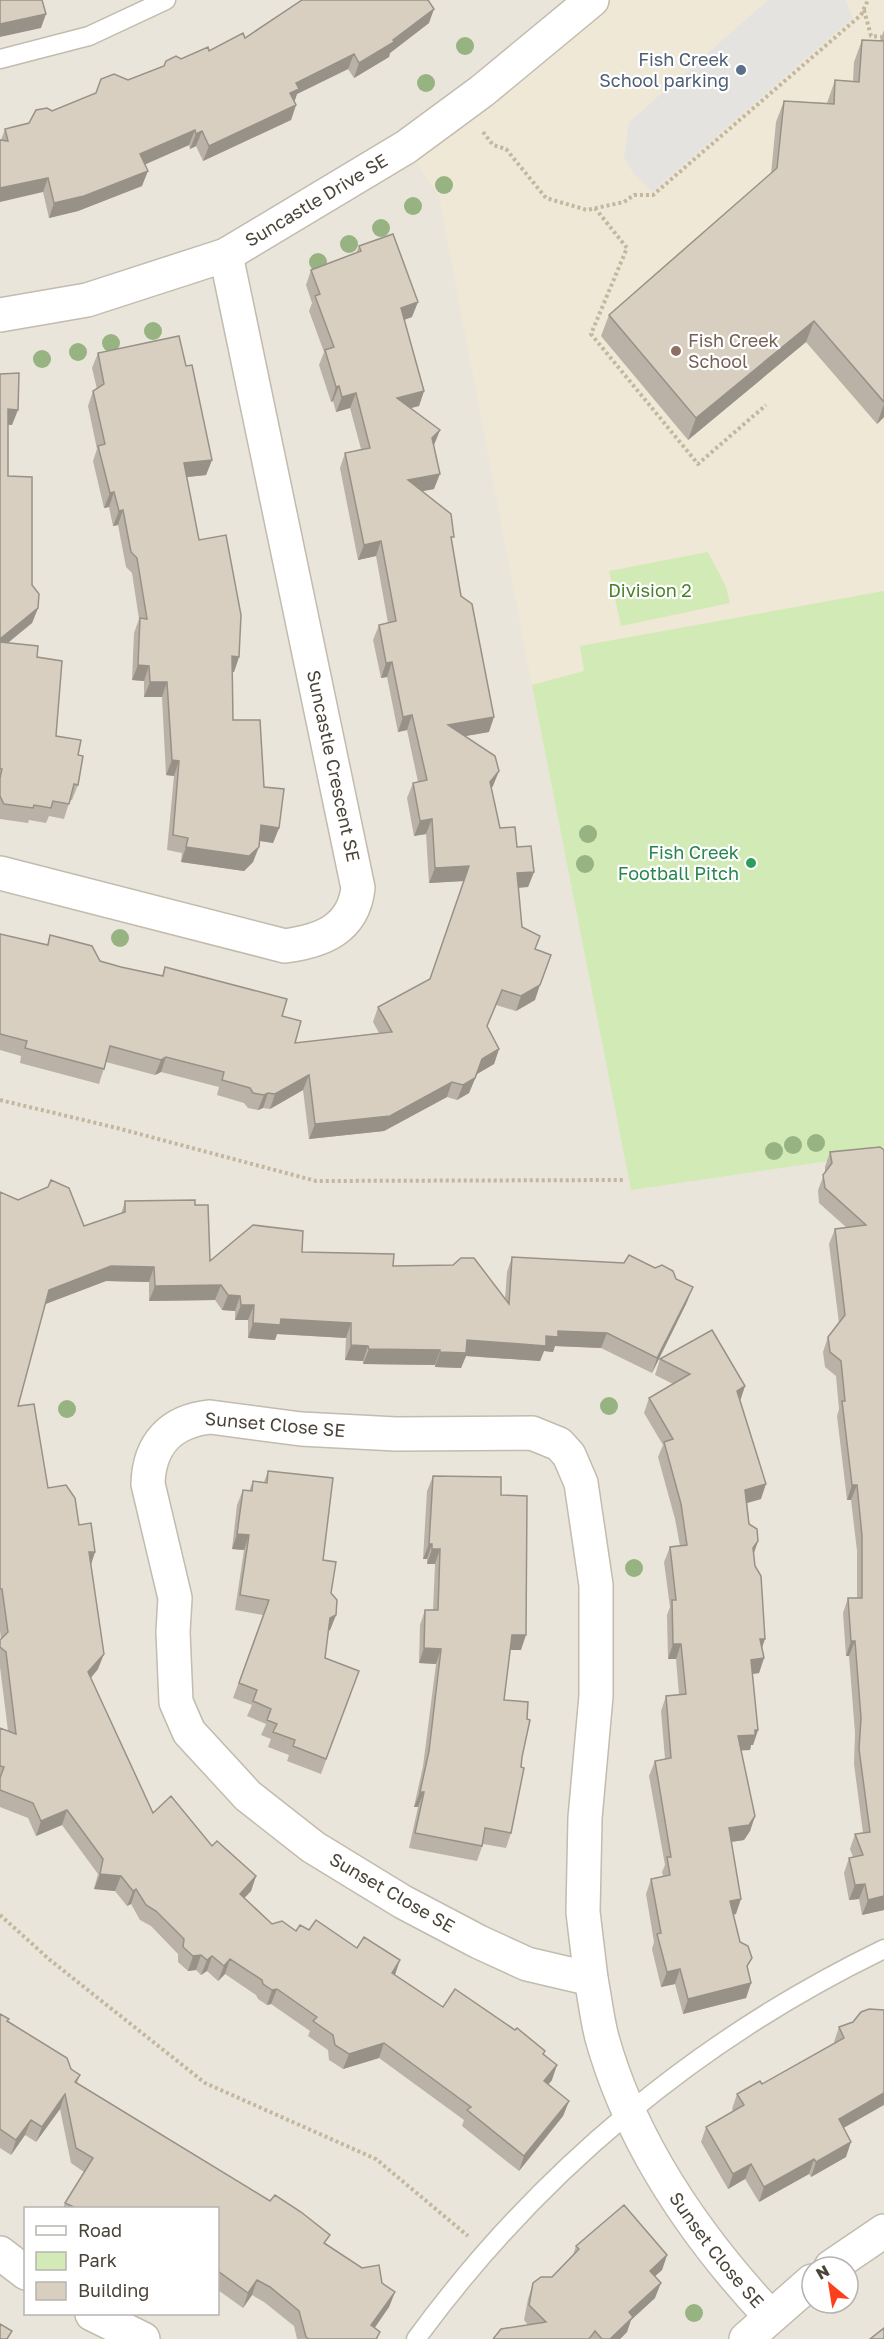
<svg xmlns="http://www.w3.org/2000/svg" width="884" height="2339" font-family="'Golos Text',sans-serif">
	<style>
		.residential { fill: #eae5da; fill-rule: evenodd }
		.education { fill: #efe8d6 }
		.green { fill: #d2eab5 }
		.parking { fill: #e5e3e0 }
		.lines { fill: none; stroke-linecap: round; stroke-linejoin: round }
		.service-casing { stroke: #c2bbae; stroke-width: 21 }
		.minor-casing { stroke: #c2bbae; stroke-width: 36 }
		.tertiary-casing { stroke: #c2bbae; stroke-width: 36 }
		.path { stroke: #c4b79f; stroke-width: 4; stroke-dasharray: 3 3; stroke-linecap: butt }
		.service { stroke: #fff; stroke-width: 18 }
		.minor { stroke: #fff; stroke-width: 33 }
		.tertiary { stroke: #fff; stroke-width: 33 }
		.tree { fill: #97b381 }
		.wall { fill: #bab2a6 }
		.shaded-wall { fill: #979187 }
		.building { fill: #d8cfc1; stroke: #979187; stroke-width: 1.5 }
		.service-dot { fill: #5c6f8a; stroke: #fff; stroke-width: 2 }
		.education-dot { fill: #8d6e63; stroke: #fff; stroke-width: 2 }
		.leisure-dot { fill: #2e9e5b; stroke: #fff; stroke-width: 2 }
		.labels { text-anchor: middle; stroke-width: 4.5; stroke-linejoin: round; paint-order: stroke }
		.service-label { font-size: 18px; fill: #4e5e75; stroke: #fff; text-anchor: end }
		.street-label { font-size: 18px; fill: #4b4439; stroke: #fff }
		.education-label { font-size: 18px; fill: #785e54; stroke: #fff; text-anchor: start }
		.park-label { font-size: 18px; fill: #4a7f2a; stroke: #fff }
		.leisure-label { font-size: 18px; fill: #27864d; stroke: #fff; text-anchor: end }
	</style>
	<rect width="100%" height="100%" fill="#f6f3ec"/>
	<path class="residential" d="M0,0H884V2339H0ZM26,2208H218V2314H26ZM812,2267H848V2303H812Z"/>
	<path class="education" d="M592,0H884V591L532,685L439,196L406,147Z"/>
	<path class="green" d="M708,552L726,587L730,603L621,626L609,571Z
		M884,591V1153L631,1190L532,685L584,671L580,646Z"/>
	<path class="parking" d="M768,0H846L853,18L652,192L634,174L624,158L629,122Z"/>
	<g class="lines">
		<defs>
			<path id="service" d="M0,59L89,36L166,0
				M416,2339C538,2172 698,2039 884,1949"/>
			<g id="minor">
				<path id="s1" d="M0,315L87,300L226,255L406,147L482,91L592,0"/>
				<path d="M0,873L285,946C321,941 353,930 358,888L226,255"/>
				<path d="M210,1417L301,1429L396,1434L532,1433L559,1444L569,1455L581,1483L596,1585V1696L585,1818L583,1912L591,1979L527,1964L479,1942L403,1902L313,1847L248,1796L189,1732L176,1702L173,1632L175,1598L148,1484C149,1445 170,1421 210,1417Z"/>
				<path id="s2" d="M591,1979C595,1999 597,2019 602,2038C632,2145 695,2236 770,2316"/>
				<path d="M0,2253L26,2273"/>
				<path d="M92,2314L143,2339"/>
			</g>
			<path id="tertiary" d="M831,2267L884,2231
				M746,2339L812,2281"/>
		</defs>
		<use href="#service" class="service-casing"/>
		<use href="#minor" class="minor-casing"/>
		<use href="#tertiary" class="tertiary-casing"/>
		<path class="path" d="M864,10L871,36L884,37
			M483,132L493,145L506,149L546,198L587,210L624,202L634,195H653L861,15L868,0
			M595,208L627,248L591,334L698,464L766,405
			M0,1100L117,1128L316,1181L623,1180
			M0,1915L50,1960L205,2083L376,2159L468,2236"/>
		<use href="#service" class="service"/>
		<use href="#minor" class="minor"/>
		<use href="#tertiary" class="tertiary"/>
	</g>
	<g class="tree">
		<circle cx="465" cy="46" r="9"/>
		<circle cx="426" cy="83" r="9"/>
		<circle cx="444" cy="185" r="9"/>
		<circle cx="413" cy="206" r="9"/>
		<circle cx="381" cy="228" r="9"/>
		<circle cx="349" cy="244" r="9"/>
		<circle cx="318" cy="262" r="9"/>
		<circle cx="153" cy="331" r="9"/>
		<circle cx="111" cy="343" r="9"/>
		<circle cx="78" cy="352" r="9"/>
		<circle cx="42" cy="359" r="9"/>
		<circle cx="588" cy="834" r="9"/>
		<circle cx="585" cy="864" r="9"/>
		<circle cx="120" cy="938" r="9"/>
		<circle cx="816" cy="1143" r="9"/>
		<circle cx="793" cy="1145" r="9"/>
		<circle cx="774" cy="1151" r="9"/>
		<circle cx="609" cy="1406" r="9"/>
		<circle cx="67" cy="1409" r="9"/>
		<circle cx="634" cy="1568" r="9"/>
		<circle cx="694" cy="2313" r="9"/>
	</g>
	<path class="wall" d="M302,0H429L428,1L429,23L390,53L389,57L354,78L348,69L297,94L294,102L296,105L291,120L203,161L196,146L190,149L189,145L145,164L142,186L78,211L49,218L43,192L1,140L5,129L29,123L52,111L181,59L209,51L245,38Z
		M884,30V417L877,424L806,342L688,440L601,336L609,315L771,174L776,122L784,101L827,103L835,80L853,81L854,62L862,40L880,41Z
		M359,246L412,317L404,320L424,391L419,406L410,408L440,430L433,446L434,489L422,491L452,542L461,596L489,732L465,736L493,786L491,788L500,828L517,847L534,872L528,887L518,888L522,927L535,949V1000L516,1011L496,1005L487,1027L499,1049L494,1064L477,1074L469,1093L457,1100L447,1097L384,1131L309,1139L303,1090L270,1109L263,1108L258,1110L248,1108L244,1103L217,1095L219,1087L161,1072L155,1075L106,1062L99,1084L20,1063L21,1056L0,1050V934L47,945L50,935L100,961L121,967L162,976L165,967L282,1016L295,1043L379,1033L373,1022L378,1007L430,979L464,881L429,883L426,834L414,836L407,798L413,783L418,782L407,730L398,732L387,677L381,678L373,640L379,625L388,623L376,556L358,560L340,468L345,453L361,449L350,408L336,412L333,401L331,402L319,365L324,352L309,311L312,303L306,285L311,270L356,253Z
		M98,353L186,366L212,460L206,475L187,477L199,540L239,657L234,672H232L233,720L264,787L279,828L273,843L259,841L253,862L244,871L181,862L182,853L167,850L174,776L166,775L162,697H144V681L132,680L134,633L139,619L132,573L126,567L118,525L113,526L109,507L104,508L93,461L97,449L88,406L93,391L97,389L92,368Z
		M0,374L12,425H8V476L38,608L32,623L8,643L37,657L56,736L78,755V785L72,800H70L64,819L49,816L46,823L29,820L28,823L0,819Z
		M880,1147L884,1910L862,1915L859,1899L849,1900L844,1873L849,1858L853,1857L850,1849L855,1834L863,1833L854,1764L855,1733L849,1656H846L843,1613L848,1598H857V1551L851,1500H847L837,1416L839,1409L836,1376L825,1367L823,1352L828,1337L839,1323L829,1244L835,1229L847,1228L819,1203L818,1190L825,1172V1167L830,1152Z
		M0,1192L84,1226L121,1214L125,1201L195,1205L210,1261L302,1252L393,1266L505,1299L507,1272L512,1257L687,1302L652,1373L601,1348L555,1346L553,1352L544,1351L540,1361L466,1356L461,1368L435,1367V1365L363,1364V1361L345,1360L346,1338L277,1334L275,1340L248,1338V1320H235V1311L222,1310L215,1300L149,1301V1282L106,1281L45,1304L18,1406L48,1488L79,1525L95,1552L91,1565L98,1669L91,1678L153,1813L212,1846L256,1876L251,1891L244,1898L272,1924L296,1931L309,1930L395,1975L443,2007L544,2054L552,2080L548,2084L569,2101L563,2116L519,2171L462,2126L464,2120L379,2058L343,2069L329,2060L328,2050L308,2036L310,2031L271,2004L267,2005L258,1999L256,1995L225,1974L218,1981L207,1971L201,1975L196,1970L188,1971L178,1962V1954L151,1926L140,1920L131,1904L127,1906L115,1891L94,1889L98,1874L62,1825L36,1836L28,1818L0,1807V1728L8,1731L0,1667V1647L1,1639L0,1631Z
		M660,1359L745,1386L740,1401L761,1499L747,1503L753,1554L762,1648L764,1658L759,1673L752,1674L758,1730L753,1745H751L750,1750H741L755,1816L750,1831L744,1840L731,1842L736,1914L733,1915L751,1983L746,1998L683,2014L675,1984L661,1987L652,1949L654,1942L646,1894L651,1879L663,1876L662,1872L665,1865L649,1776L655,1761L665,1759L661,1711L666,1696L679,1695L676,1659H668L667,1615L670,1607L664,1562L670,1547L680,1546L675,1519L658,1457L663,1445L644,1413L649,1398L673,1384L655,1375Z
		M268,1471L323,1560L336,1615L330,1630L328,1631L325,1658L359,1671L321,1774L287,1761L289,1755L268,1747L271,1739L261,1735L266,1724L247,1716L252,1705L233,1698L263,1615L235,1610L244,1550L232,1549L237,1505L243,1490L249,1491L253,1481L264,1482Z
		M433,1476L501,1495L521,1650H510L504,1700L522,1757L511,1833L506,1848L483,1844L477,1861L409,1848L418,1807H414L423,1766L436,1664L419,1663L420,1625L425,1610H433L435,1564H427V1559H423L427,1491Z
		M0,2014L8,2022L80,2075L77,2083L327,2244L395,2292L389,2307L374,2328L378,2339H297L294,2326L264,2302L252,2295L243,2308L218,2290V2208H63L65,2203L84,2172L71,2163L60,2109L36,2142L25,2135L11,2155L0,2148Z
		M853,2022L844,2128L846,2157L811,2177L809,2174L759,2202L745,2179L728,2189L701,2142L706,2127L733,2111L732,2109L737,2094L762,2084L835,2043L834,2042L839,2027Z
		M576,2246L667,2255L662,2270L655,2276V2298L631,2320L627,2332L620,2339H493L528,2325L524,2320L528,2299L533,2283L552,2277L573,2255Z"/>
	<path class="shaded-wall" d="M434,9L429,23L390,53L389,57L354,78L359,63L393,40Z
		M46,14L41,28L0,37V24Z
		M354,54L348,69L297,94L294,103L290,93L296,83Z
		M296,105L291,120L203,161L209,146Z
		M195,130L189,145L135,169L140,154Z
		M202,131L196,146L190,149L196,134Z
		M148,171L142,186L78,211L49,218L54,203Z
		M48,178L43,192L0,202V188Z
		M418,302L412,317L395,323L401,308Z
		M814,321L806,342L688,440L696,418Z
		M339,386L333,401L331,402L336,387Z
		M424,391L419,406L391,413L397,398Z
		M356,393L350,408L336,412L342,397Z
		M884,404V417L877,424Z
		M8,409L18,410L12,425L3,424Z
		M440,430L434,445L426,454L432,438Z
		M212,460L206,475L179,478L184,463Z
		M440,474L434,489L402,495L408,480Z
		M114,492L109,507L104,508L110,493Z
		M123,510L118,525L113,526L119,511Z
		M381,541L376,556L358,560L364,545Z
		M38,608L32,623L0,649V639Z
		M232,656L239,657L234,672L226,671Z
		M392,662L387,677L381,678L386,663Z
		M138,665L149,666L144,681L132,680Z
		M150,682H167L162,697H144Z
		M412,715L407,730L398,732L403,717Z
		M494,717L489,732L443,740L448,725Z
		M172,760L179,761L174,776L166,775Z
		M499,771L493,786L484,797L490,782Z
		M432,819L426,834L414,836L420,821Z
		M261,825L279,828L273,843L255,840Z
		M186,847H259L253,862L244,871L181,862Z
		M469,866L464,881L429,883L435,868Z
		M534,872L528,887L512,888L517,873Z
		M540,985L535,1000L516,1011L521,996Z
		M499,1049L494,1064L477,1074L469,1093L457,1100L463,1085L482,1059Z
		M166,1057L161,1072L155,1075L161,1060Z
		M309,1075L303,1090L270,1109L275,1094Z
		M452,1082L447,1097L384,1131L309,1139L315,1124Z
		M268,1093L263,1108L258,1110L264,1095Z
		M111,1266L154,1267L149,1282L106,1281L43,1305L49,1290Z
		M221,1285L215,1300L149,1301L155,1286Z
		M693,1287L687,1302L652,1373L657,1358Z
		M228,1295L240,1296L235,1311L222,1310Z
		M241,1305H254L248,1320H235Z
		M281,1319L351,1323L346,1338L277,1334L275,1340L248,1338L253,1323Z
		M558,1331L607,1333L601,1348L555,1346L553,1352L544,1351L540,1361L466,1356L461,1368L435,1367L440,1352L467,1340L546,1336Z
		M351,1345L368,1346L363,1361L345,1360Z
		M369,1349L440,1350L435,1365L363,1364Z
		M745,1386L740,1401L737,1391Z
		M766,1484L761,1499L740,1505L745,1490Z
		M852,1485H857L851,1500H847Z
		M237,1534L249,1535L244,1550L232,1549Z
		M758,1541L753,1556V1548Z
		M429,1544H432L427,1559H423Z
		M432,1549H440L435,1564H427Z
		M89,1552H95L90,1567Z
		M336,1615L330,1630L324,1633L330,1618Z
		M512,1635H526L521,1650H507Z
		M760,1639H765L760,1654Z
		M851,1641H855L849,1656H846Z
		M673,1644H681L676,1659H668Z
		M424,1648L441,1649L436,1664L419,1663Z
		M104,1654L98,1669L83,1687L88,1672Z
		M764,1658L759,1673L745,1675L751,1660Z
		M755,1730H758L753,1745H751L750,1750L733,1751L738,1736Z
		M420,1792H424L418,1807H414Z
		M67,1810L62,1825L36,1836L41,1821Z
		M755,1816L750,1831L744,1840L723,1843L729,1828Z
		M100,1874L121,1876L115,1891L94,1889Z
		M256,1876L251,1891L234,1909L240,1894Z
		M865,1884L859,1899L849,1900L855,1885Z
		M136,1889L131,1904L127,1906L133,1891Z
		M884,1896V1910L862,1915L868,1900Z
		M741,1899L736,1914L724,1916L730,1901Z
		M201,1955L196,1970L188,1971L193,1956Z
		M212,1956L207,1971L201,1975L207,1960Z
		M230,1959L225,1974L218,1981L224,1966Z
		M400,1960L395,1975L392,1973Z
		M680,1969L675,1984L661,1987L667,1972Z
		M751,1983L746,1998L683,2014L688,1999Z
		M277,1989L271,2004L267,2005L272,1990Z
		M384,2043L379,2058L343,2069L349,2054Z
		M557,2065L552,2080L539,2096L544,2081Z
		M884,2093V2105L833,2134L839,2119Z
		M65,2094L60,2109L36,2142L42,2127Z
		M569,2101L563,2116L519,2171L524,2156Z
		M31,2120L25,2135L11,2155L16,2140Z
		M851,2142L846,2157L811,2177L816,2162Z
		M814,2159L809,2174L759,2202L764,2187Z
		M751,2164L745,2179L728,2189L733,2174Z
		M667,2255L662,2270L644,2286L650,2271Z
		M257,2280L252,2295L243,2308L248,2293Z
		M661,2283L655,2298L631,2320L627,2332L620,2339H610L629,2312Z
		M395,2292L389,2307L367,2339L371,2325Z"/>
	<path class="building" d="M0,0H42L46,14L0,24Z
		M302,0H428L434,9L393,40L394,42L359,63L354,54L296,83L299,89L290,93L296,105L209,146L202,131L196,134L195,130L140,154L148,171L84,196L54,203L48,178L0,188V140L8,141L5,129L29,123L36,110L47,108L52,111L96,93L101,79L114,74L128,80L164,66L166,61L176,56L181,59L208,47L209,51L243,33L245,38Z
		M862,40L884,41V402L814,321L696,418L609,315L777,168L784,101L834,104L835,80L859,82Z
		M393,234L418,302L401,308L424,391L397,398L440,430L432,438L440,474L408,480L451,514L454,537H451L461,596L472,604L494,717L448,725L495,756L499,771L490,782L500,828L515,827L517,847L531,846L534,872L517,873L522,927L540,936L535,949L551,955L540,985L521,996L502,990L487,1026L499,1049L482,1059L475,1078L463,1085L452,1082L390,1116L315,1124L309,1075L275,1094L268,1093L264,1095L253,1093L250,1088L222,1080L224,1072L166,1057L161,1060L110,1046L104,1069L25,1048L27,1041L0,1034V934L48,945L50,935L92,946L100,961L121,967L163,976L165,967L287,999L282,1016L301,1021L295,1043L392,1032L378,1007L430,979L469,866L435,868L432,819L420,821L413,783L427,780L412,715L403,717L392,662L386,663L379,625L396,621L381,541L364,545L345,453L370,448L356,393L342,397L339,386L336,387L325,350L334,347L315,296L320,294L311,270L361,251L359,246Z
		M179,336L186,366L192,365L212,460L184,463L199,540L226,535L241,615L239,657L232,656L233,720H260L264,787L284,789L279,828L261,825L259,847L249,856L186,847L188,838L173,835L179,761L172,760L167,682H150L149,666L138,665L140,618L147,619L137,558L131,552L123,510L119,511L114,492L110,493L98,446L105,444L93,391L104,384L98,353Z
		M19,373L18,410L8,409V476L32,477V585L39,594L38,608L0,639V374Z
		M0,642L38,646L37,657L62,661L56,736L81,740L78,755L83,756L78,785L74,784L69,804L53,801L51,808L34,805L33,808L4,804L0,796V778L2,769H0Z
		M880,1147L884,1150V1896L868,1900L865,1884L855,1885L849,1858L863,1855L855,1834L870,1832L859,1749L861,1718L855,1641H851L848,1598H862V1536L857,1485H852L842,1401H845L841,1361L830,1352L828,1337L845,1315L835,1229L866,1225L825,1188L823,1175L832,1163L830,1152Z
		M51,1180L69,1188L84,1226L125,1212V1201L195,1200V1205H208L210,1261L253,1225L303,1231L302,1252L394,1254L393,1266L453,1265L461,1258H474L509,1304L512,1257L624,1263L629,1255L655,1268L662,1265L673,1271L676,1279L693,1287L657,1358L607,1333L558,1331V1337L546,1336V1346L467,1340L466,1353L440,1352V1350L369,1349L368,1346L351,1345V1323L281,1319L280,1325L253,1323L254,1305H241L240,1296L228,1295L221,1285L155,1286L154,1267L111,1266L49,1290L18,1406L34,1404L48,1488L66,1485L75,1498L79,1525L91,1523L95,1552H89L104,1654L88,1672L153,1813L171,1796L212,1846L217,1841L256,1876L240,1894L272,1924L282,1921L296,1931L300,1925L309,1930L316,1920L357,1948L364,1937L400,1960L392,1973L443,2007L455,1989L515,2030L517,2028L545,2051L543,2054L557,2065L544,2081L569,2101L524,2156L467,2110L471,2107L384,2043L349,2054L335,2045L333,2035L313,2021L317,2017L277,1989L272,1990L263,1984L262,1980L230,1959L224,1966L212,1956L207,1960L201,1955L193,1956L183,1947L184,1939L156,1911L146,1905L136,1889L133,1891L121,1876L100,1874L103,1859L67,1810L41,1821L33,1803L0,1790V1778L4,1767L0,1766V1728L16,1734L6,1652L0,1647V1640L8,1632L2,1589H0V1192L18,1200L48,1187Z
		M712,1330L745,1386L737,1391L766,1484L745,1490L749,1524L757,1529L758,1541L753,1548L755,1566L761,1576L765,1639H760L764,1658L751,1660L758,1730H755V1735L738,1736L755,1816L749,1825L729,1828L741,1899L730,1901L740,1942L748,1946L752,1958L747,1966L751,1983L688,1999L680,1969L667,1972L657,1934L661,1933L651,1879L670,1875L667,1857H671L655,1761L671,1758L666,1696L686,1694L681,1644H673L672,1600H676L670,1547L687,1545L681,1504L664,1442L673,1439L649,1398L690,1374L660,1359Z
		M268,1471L333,1478L323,1560L336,1562L331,1593L337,1600L336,1615L330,1618L325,1658L359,1671L326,1759L293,1746L295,1740L273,1732L277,1724L267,1720L271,1709L253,1701L257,1690L239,1683L269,1600L240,1595L249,1535L237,1534L243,1490L252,1491L253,1481L267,1483Z
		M433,1476L501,1477V1495L527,1496L526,1635H512L504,1700L528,1702L527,1719L530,1720L522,1757L521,1767L524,1768L511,1833L485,1828L482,1846L415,1833L424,1792H420L429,1751L441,1649L424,1648L425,1610H438L440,1549H432V1544H429Z
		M869,2009L884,2010V2093L839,2119L851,2142L816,2162L814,2159L764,2187L751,2164L733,2174L706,2127L744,2105L737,2094L760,2081L762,2084L844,2038L839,2027L853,2022L861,2012Z
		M0,2014L9,2019L7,2021L67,2058L71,2069L80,2075L75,2082L270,2201L275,2195L301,2212L330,2235L324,2243L362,2268L379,2265L382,2283L395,2292L371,2325L380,2332L376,2339H309L306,2337L299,2311L270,2287L257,2280L248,2293L218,2271V2208H76L65,2203L93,2158L76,2148L65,2094L42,2127L31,2120L16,2140L0,2129Z
		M624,2205L667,2255L650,2271L661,2283L629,2312L633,2317L610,2339H602L595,2331L589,2339H493L501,2329L546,2322L529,2305L533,2283L541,2277H552L579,2249L576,2246Z
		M0,2324L12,2331L7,2339H0Z
		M884,2328V2339H870Z"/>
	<circle class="service-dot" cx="741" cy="70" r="6"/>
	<circle class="education-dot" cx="676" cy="351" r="6"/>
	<circle class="leisure-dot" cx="751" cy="863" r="6"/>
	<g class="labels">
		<g class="service-label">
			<text x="729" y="66">Fish Creek<tspan x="729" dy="21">School parking</tspan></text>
		</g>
		<g class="street-label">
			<text dy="6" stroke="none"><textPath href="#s1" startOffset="340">Suncastle Drive SE</textPath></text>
			<text transform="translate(333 766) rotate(78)" y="6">Suncastle Crescent SE</text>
			<text transform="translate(275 1425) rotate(5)" y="6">Sunset Close SE</text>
			<text transform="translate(392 1893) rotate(30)" y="6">Sunset Close SE</text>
			<text dy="6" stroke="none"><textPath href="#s2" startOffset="303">Sunset Close SE</textPath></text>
		</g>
		<g class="education-label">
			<text x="688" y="347">Fish Creek<tspan x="688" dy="21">School</tspan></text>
		</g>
		<g class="park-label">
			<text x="650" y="597">Division 2</text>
		</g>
		<g class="leisure-label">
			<text x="739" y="859">Fish Creek<tspan x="739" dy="21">Football Pitch</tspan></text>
		</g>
	</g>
	<rect x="24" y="2207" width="195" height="108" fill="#ffffff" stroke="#b7b4b0" stroke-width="1.5"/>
	<rect x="36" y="2226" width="30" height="9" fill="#ffffff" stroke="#b7b4b0" stroke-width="1.5"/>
	<text x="78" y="2237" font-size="18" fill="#4b4439">Road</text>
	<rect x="36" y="2252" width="30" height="18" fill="#d2eab5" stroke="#b7b4b0" stroke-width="1.5"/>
	<text x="78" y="2267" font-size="18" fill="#4b4439">Park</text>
	<rect x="36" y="2282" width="30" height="18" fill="#d8cfc1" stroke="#b7b4b0" stroke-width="1.5"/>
	<text x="78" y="2297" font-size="18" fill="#4b4439">Building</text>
	<g transform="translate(830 2285) rotate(330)"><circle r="28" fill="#ffffff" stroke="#b7b4b0" stroke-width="1.5"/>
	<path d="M0-4.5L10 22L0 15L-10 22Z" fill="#fc3f1d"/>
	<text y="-9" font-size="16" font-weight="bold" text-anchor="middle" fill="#4b4439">N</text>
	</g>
</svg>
